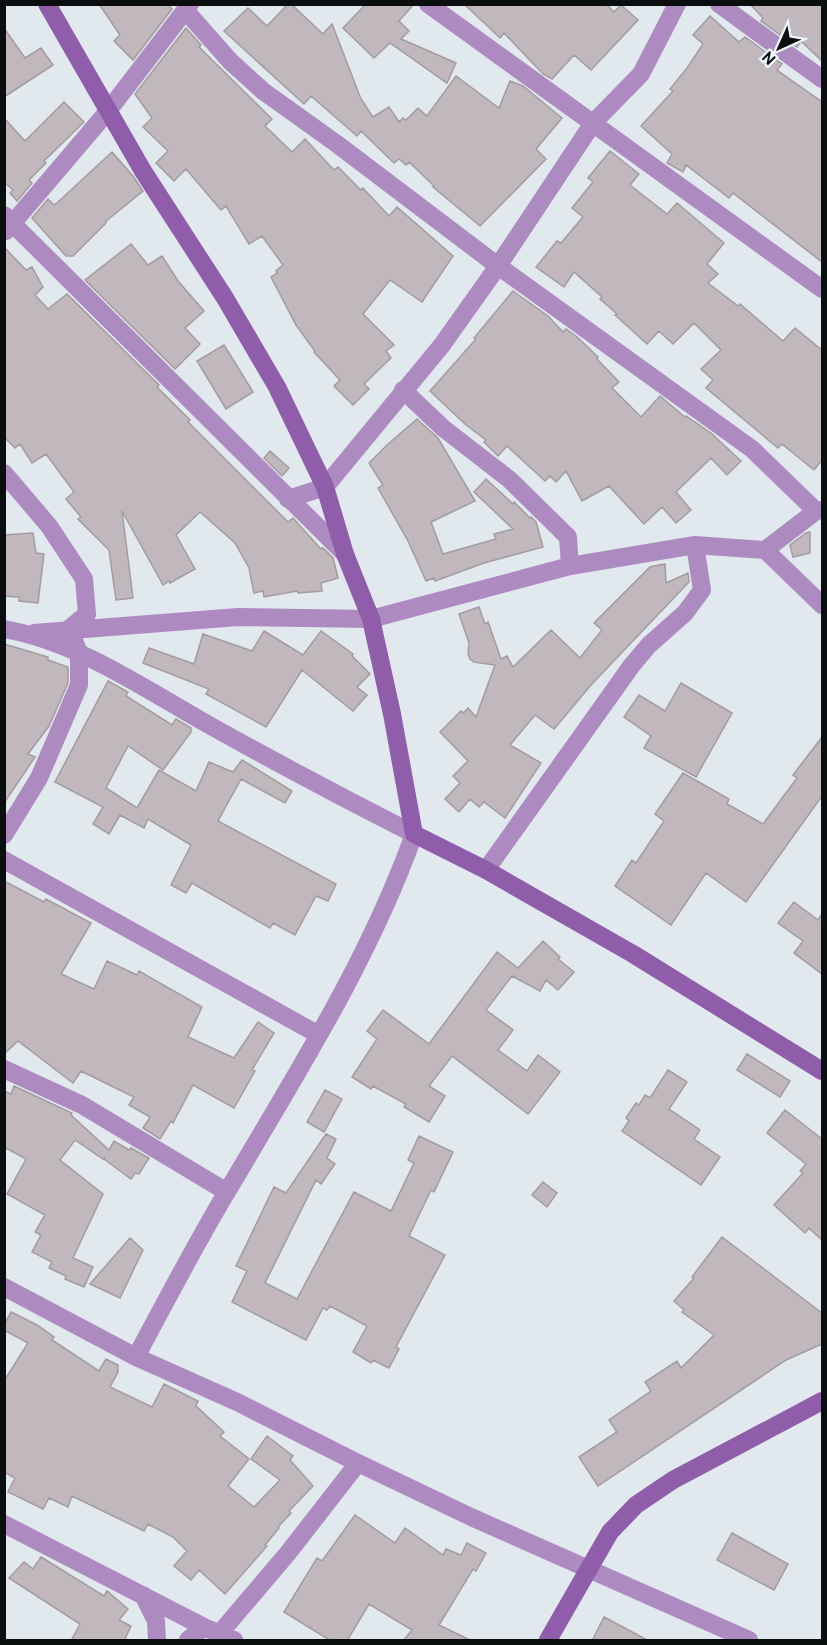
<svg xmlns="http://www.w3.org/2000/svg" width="827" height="1645" font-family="Cabin,sans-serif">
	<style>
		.building { fill: #c0b8bc; stroke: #a39b9f; stroke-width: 1.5 }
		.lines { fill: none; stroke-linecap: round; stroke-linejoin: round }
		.street { stroke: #ad8bc0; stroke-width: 18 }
		.secondary { stroke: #8f5daa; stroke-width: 18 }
	</style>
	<rect width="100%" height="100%" fill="#e1e8ee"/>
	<path class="building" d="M99,4H167L172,9L133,60L114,41L120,35Z
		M288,4H291L323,34L332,24L361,99L373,117L389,107L399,122L403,118L406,120L418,108L427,116L456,76L499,108L510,81L523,86L562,118L536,149L546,159L480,226L433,187L434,186L409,162L406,165L399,159L394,163L361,131L357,136L311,96L304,104L224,31L248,8L267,26Z
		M366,4H414L399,21L409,31L401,39L456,63L447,83L390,43L374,58L343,28Z
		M464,4H606L614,12L621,5L638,20L591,70L574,55L552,79L543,74L504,33L500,38Z
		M750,4H822V61L801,41L797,47L761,21L763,18Z
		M710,16L739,42L745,37L782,64L777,70L822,102V262L733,193L729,198L686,165L683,172L667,163L672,154L641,126L673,91L670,89L687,68L703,44L693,35Z
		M4,28L25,58L41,48L53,65L4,97Z
		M186,28L201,45L199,47L272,119L265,126L292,152L305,139L334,170L338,167L361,190L363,188L389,216L397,207L453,256L422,302L390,280L363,314L394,345L386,351L391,358L364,384L369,389L353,405L334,386L340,380L314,352L315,351L296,325L271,277L277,273L276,271L283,265L262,236L249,244L226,206L221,210L186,169L174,181L156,163L168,151L143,127L152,118L135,94Z
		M64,102L84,122L44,161L46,163L29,180L32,183L17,201L10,193L13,190L4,182V118L25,141Z
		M610,151L639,174L630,185L667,214L677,203L724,243L707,264L718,274L708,283L738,306L740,304L783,341L795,328L822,350V460L814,470L782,444L778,448L706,388L713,380L701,369L721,350L694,323L673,344L659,331L647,344L615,315L617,314L600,299L602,297L574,272L564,287L536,267L557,241L561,243L583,217L572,208L593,182L588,178Z
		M112,152L133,176L143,191L105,222L106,223L73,256H66L32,218L48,199L54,205L58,202Z
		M131,244L148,265L162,256L178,281L204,311L185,328L200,344L175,369L85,280Z
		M4,247L26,270L32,267L43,287L35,295L48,309L67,294L159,385L157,387L190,420L188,422L288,522L293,518L321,549L323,548L333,558L338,578L321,583L322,591L298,593L297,591L264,597L263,591L254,593L249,568L235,543L200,512L176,535L195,569L170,583L169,581L163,585L122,511L133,598L116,600L109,550L78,519L81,517L66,499L74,492L46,454L32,463L20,444L15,448L4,437Z
		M513,291L548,316L563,332L566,329L576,336L598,357L597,359L619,382L612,388L641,417L660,396L685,417L686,416L711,433L741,461L727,475L711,458L676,492L691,510L676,523L662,507L644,524L609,486L582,501L566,471L556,482L550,476L545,481L507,446L498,456L484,442L486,440L466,425L430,391L476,339L474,338Z
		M224,345L253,392L226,409L197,361Z
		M417,419L438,438L475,501L431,522L443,554L496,539L494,534L513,529L474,492L486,479L513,504L514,502L530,518L531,517L536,522L543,547L484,563L435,581L434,578L426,581L408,541L378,488L383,485L369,463L387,445Z
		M270,451L289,468L282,476L264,458Z
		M810,532V553L793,557L790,545L806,533Z
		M33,533L36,553L44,554L38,603L19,601V597L4,596V535Z
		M665,564L666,583L688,573L689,582L591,685L554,729L535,715L510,745L541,763L505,818L484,802L479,807L470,799L459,812L445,799L460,783L453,776L468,761L440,732L461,711L463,713L468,708L476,717L495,665L474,662L470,659L468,654L469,643L459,614L479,607L485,624L488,622L501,659L507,656L513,667L551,630L580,658L602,630L594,623L650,567Z
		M264,631L303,655L321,631L353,654L352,656L370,674L357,687L367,695L353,711L302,670L266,727L206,694L209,689L143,663L149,648L194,664L203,634L252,651Z
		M4,644L48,657V660L68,667V683L49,726L28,754L35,757L4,803Z
		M108,681L128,692L126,696L172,725L176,719L191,728V732L163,770L128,746L106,788L137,808L159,770L196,791L209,762L233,772L242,760L292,791L285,803L241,779L218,821L336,884L328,901L316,896L295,935L273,923L270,928L192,883L186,893L171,885L191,845L148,819L144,828L120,815L109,834L93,824L103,807L55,782Z
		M681,683L732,713L696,777L644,748L651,736L624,717L639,695L665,711Z
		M822,737V796L746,902L706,873L671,925L615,886L632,860L636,863L664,821L655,814L683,773L729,799L727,804L763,824L797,778L793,775Z
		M4,881L44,902L46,899L91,923L61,974L94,989L107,961L137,975L139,971L202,1007L188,1037L234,1058L258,1022L274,1033L252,1070L255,1071L234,1108L193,1085L173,1123L171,1121L160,1139L143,1128L150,1117L129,1105L134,1097L81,1071L73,1083L18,1041L4,1054Z
		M794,902L818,920L822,914V974L794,953L803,941L778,923Z
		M543,941L560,957L558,959L574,972L558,990L546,980L540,991L512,976L486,1010L513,1030L498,1050L527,1071L538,1055L560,1072L528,1114L452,1056L429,1086L445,1096L429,1122L404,1107L406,1104L373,1086L371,1089L352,1077L377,1039L367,1031L383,1010L429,1044L497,952L518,968Z
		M747,1054L790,1081L780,1097L737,1070Z
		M668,1070L687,1082L669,1109L700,1130L694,1139L720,1157L701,1185L622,1131L629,1121L626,1118L636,1103L639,1105L645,1095L650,1098Z
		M14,1086L72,1113L71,1115L109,1150L114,1141L129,1150L131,1148L149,1158L139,1174L135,1173L131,1179L104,1159L105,1157L103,1159L75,1140L60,1160L103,1194L73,1258L93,1267L84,1287L65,1279L66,1276L49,1268L52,1262L32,1252L41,1235L35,1232L45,1215L7,1194L26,1159L4,1147V1091L11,1094Z
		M325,1090L342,1099L324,1132L307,1122Z
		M785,1110L822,1139V1240L809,1228L805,1233L774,1205L803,1173L800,1171L806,1164L767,1133Z
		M326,1134L336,1139L327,1158L335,1164L321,1184L316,1180L265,1283L297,1299L354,1192L391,1211L414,1163L408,1160L419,1136L453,1152L434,1192L431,1190L409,1236L445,1255L396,1347L399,1349L389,1368L373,1360L371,1363L353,1352L367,1326L330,1306L327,1310L323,1308L306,1340L232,1302L247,1271L236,1266L274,1187L286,1193Z
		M543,1182L557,1193L547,1207L532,1195Z
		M722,1237L822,1313V1344L786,1360L598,1486L579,1457L617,1432L609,1420L651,1391L645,1382L677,1361L681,1368L714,1335L682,1312L684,1310L674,1301L694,1278L692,1277Z
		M130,1238L143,1250L120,1298L90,1284Z
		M11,1312L37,1325L54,1337L52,1340L99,1371L106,1359L118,1365V1372L110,1387L152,1407L164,1384L198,1401L196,1406L224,1432L220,1436L249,1459L228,1486L254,1507L280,1480L251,1459L267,1436L293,1456L290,1460L313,1486L289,1511L291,1513L278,1527L279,1528L265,1545L267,1546L225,1594L199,1570L191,1580L174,1566L187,1551L173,1537L148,1524L144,1531L72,1496L68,1507L49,1498L43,1509L8,1492L15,1478L4,1472V1381L28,1343L4,1330V1325Z
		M355,1515L395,1543L405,1528L443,1555L446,1549L461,1555L467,1543L486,1553L476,1571L473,1569L439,1625L472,1641H403L412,1630L369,1604L347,1641H331L284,1612L317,1558L322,1561Z
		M732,1533L788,1564L774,1590L717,1560Z
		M41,1557L104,1596L107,1591L128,1609L119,1620L131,1626L124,1641H71L80,1624L9,1578L24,1562L33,1569Z
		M604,1617L649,1641H592Z"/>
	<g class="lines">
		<path class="street" d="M428,4L822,289
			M719,4L822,79
			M185,10L230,61L263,91L337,144L498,266L752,449L816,511
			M4,215L345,554
			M6,231L108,111L190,4
			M403,390L443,428L510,480L568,537L570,566
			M4,473L49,526L84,579L87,614L69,629L79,652V685L39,778L4,835
			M288,499L325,487L442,345L498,266L593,123L641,74L677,4
			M765,550L822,605
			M4,629C78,642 145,689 209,725C277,763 345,799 414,834C370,958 298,1071 231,1185C197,1241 167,1299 136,1357
			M34,633L238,617L371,619L570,566L695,545L765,550L816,511L822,510
			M4,860L319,1035
			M486,870L632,665L649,645L685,613L702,590L695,545
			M4,1069L82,1105L227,1192
			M4,1287L136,1357L237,1402L358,1463L471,1517L749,1640
			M4,1524L204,1627L234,1640
			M143,1595L156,1621L157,1640
			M220,1633L288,1553L358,1463
			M188,1640L204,1627"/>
		<path class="secondary" d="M47,4L143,171L225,298L277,387L325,487L345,554L371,619L392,714L414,834L486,870L633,954L822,1071
			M548,1640L610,1532L636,1505L673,1480L822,1401"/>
	</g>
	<rect width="827" height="1645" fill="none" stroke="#0b0e0f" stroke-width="12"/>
	<g transform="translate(779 48) rotate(225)" stroke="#eef5fb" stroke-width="4.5" paint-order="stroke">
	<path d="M0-4.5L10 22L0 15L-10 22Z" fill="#0b0e0f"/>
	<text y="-9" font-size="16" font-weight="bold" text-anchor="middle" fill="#0b0e0f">N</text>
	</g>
</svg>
